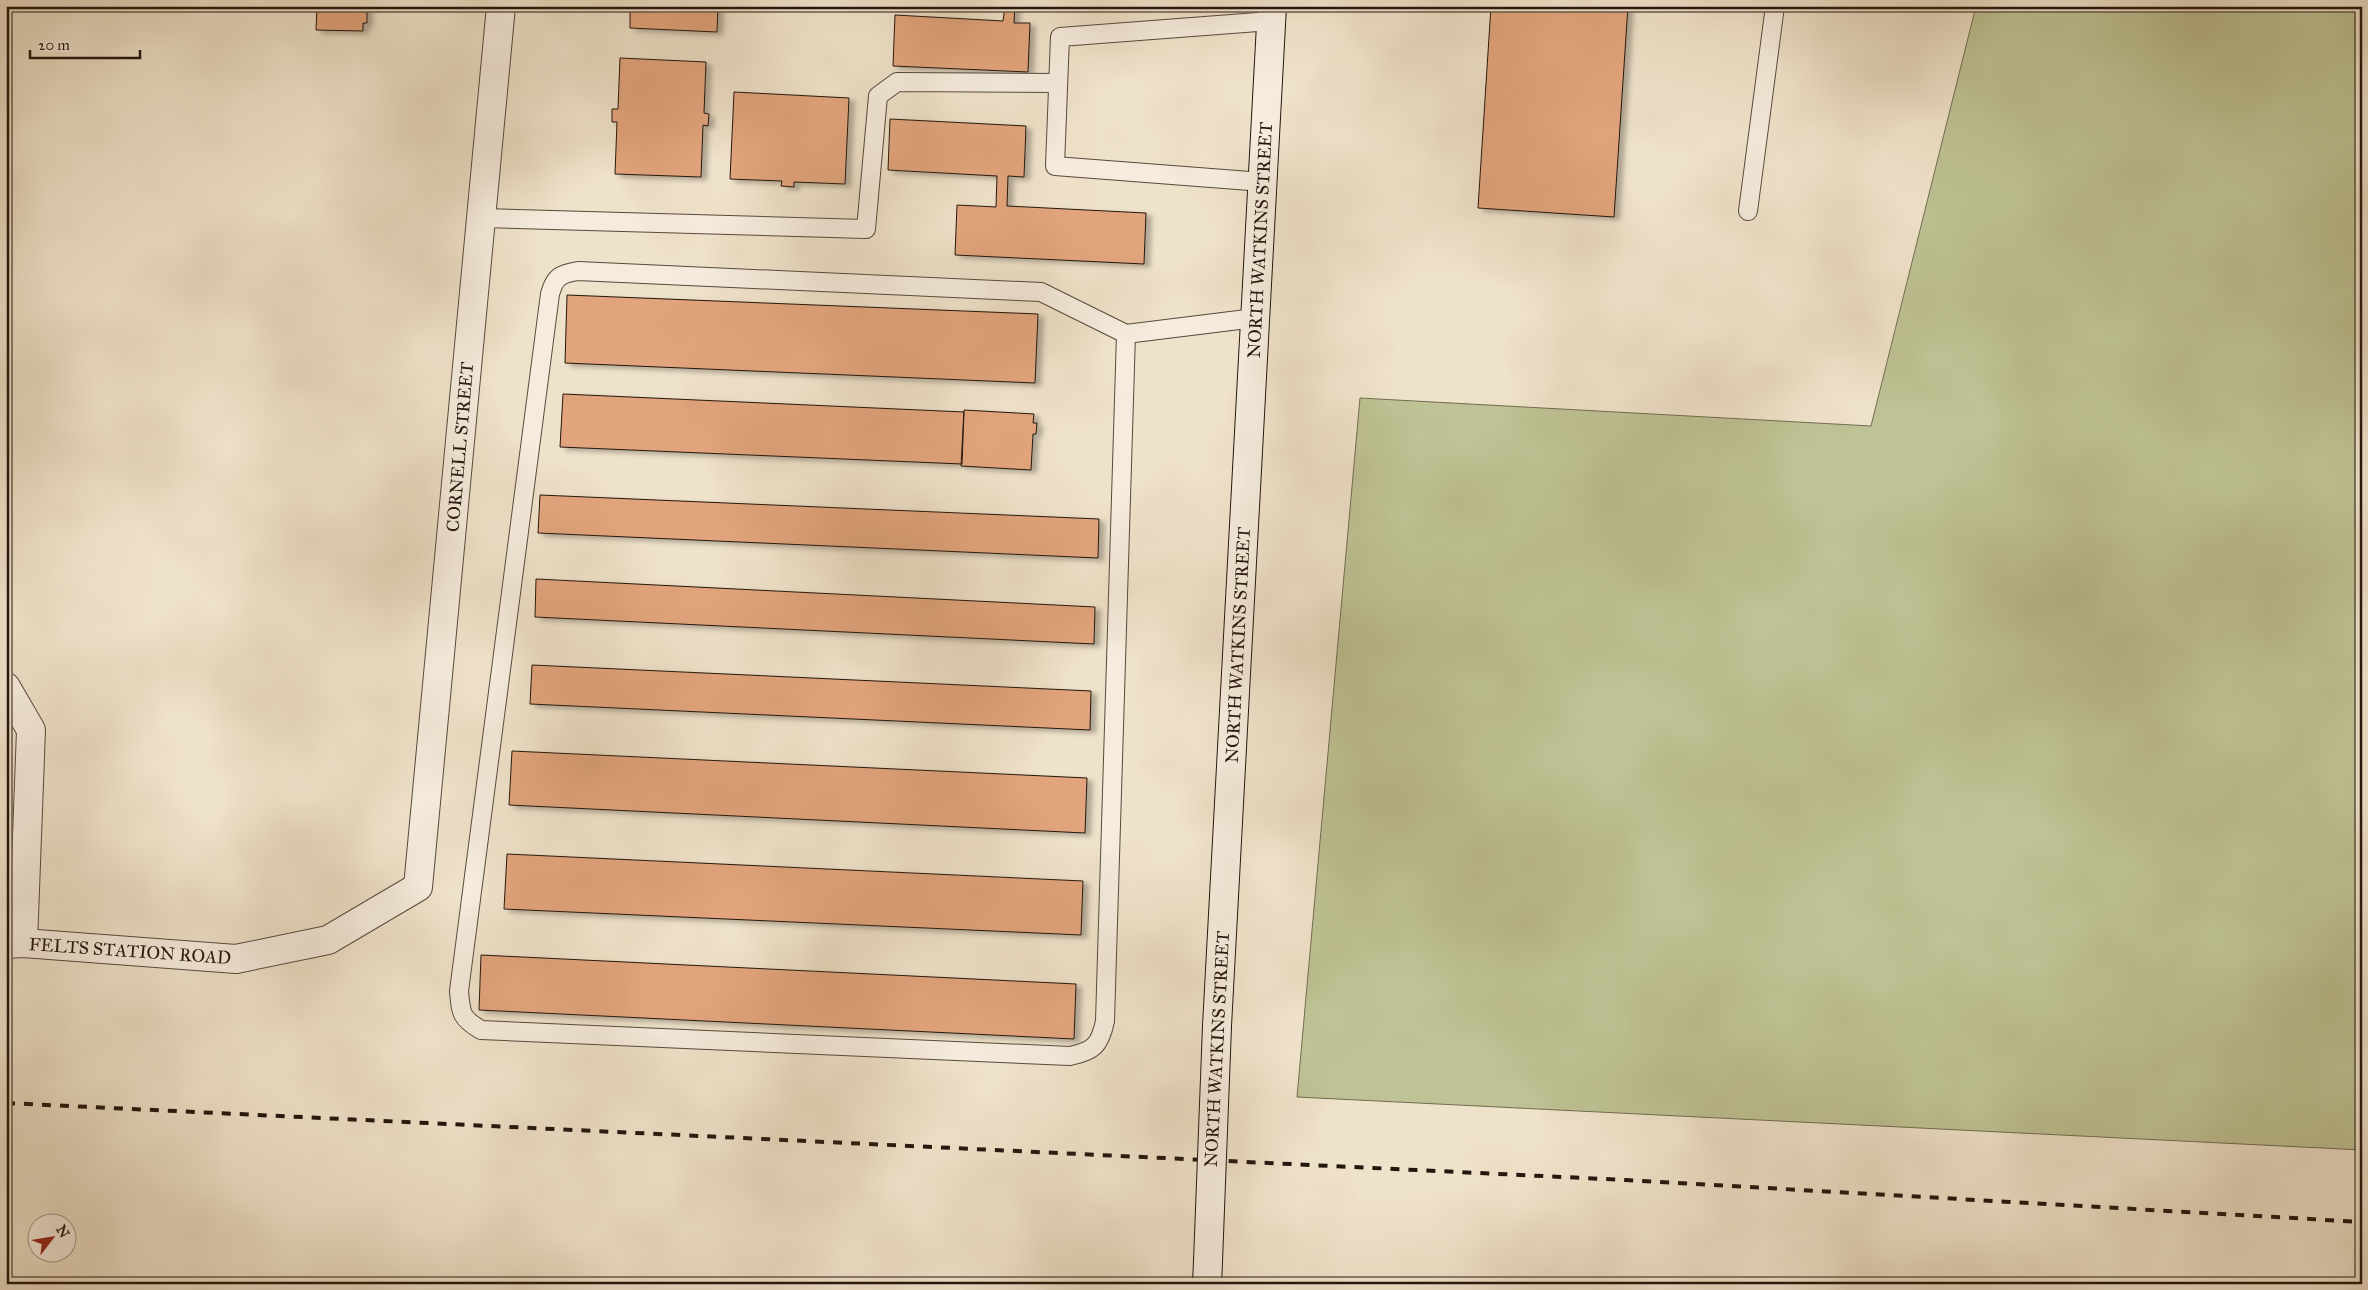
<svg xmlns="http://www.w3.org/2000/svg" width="2368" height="1290" font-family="'IM FELL Great Primer',serif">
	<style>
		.green { fill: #bec294; stroke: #716c51 }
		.building { fill: #e2a47c; stroke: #24160e; filter: url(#shadow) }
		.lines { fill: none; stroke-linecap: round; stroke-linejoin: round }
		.service-casing { stroke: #57493d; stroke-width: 20 }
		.minor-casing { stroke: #57493d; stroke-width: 30 }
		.tertiary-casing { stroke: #57493d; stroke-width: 30 }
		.secondary-casing { stroke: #24160e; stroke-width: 30 }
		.service { stroke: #f5ecdd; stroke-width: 18 }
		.minor { stroke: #f5ecdd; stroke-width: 28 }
		.tertiary { stroke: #f5ecdd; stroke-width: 28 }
		.secondary { stroke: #f5ecdd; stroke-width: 28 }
		.rail { stroke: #24160e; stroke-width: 4; stroke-dasharray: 9 9; stroke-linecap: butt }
		.secondary-bridge-casing { stroke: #24160e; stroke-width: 30; stroke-linecap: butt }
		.secondary-bridge { stroke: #f5ecdd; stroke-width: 28 }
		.labels { text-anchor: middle; stroke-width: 5; stroke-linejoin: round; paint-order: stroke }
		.street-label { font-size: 18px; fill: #24160e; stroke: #f5ecdd }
	</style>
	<defs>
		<filter id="shadow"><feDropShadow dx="5.5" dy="3" stdDeviation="2.5" flood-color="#0004"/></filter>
	</defs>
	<rect width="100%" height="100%" fill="#efe2ca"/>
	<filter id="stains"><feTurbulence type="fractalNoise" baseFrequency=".004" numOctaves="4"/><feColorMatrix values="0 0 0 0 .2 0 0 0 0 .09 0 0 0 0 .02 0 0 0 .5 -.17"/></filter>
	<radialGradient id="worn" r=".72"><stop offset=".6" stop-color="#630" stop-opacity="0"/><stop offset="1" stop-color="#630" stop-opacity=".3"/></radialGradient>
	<path class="green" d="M1976,6H2362V1150L1297,1097L1360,398L1871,426Z"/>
	<path class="building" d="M317,6H367V23H363V31L316,30Z
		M630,6H718L717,32L630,28Z
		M1005,6H1015L1014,23H1030L1028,72L893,66L895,15L1003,21Z
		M1491,6H1628L1614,217L1478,208Z
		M620,58L706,62L704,113L709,114L708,126L703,125L701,177L615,174L617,122H612V109H618Z
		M734,92L849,98L845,184L794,182V187L781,186L782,181L730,179Z
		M890,119L1026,126L1024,177L1008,176L1007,206L1146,213L1144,264L955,255L957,205L996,207L997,176L888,170Z
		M567,295L1038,314L1035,383L565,363Z
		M563,394L964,412L962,464L560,447Z
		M964,410L1034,414L1033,423H1037L1036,434H1033L1031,470L961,466Z
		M540,495L1099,519L1098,558L538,533Z
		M536,579L1095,607L1094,644L535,617Z
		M532,665L1091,691L1090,730L530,704Z
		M512,751L1087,778L1085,833L509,805Z
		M507,854L1083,881L1081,935L504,909Z
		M481,955L1076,984L1074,1039L479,1010Z"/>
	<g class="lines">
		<defs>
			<path id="service" d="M1263,182L1055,166L1060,37L1271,21
				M1748,211L1775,6
				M482,218L866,229L878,96L897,82L1058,83
				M1126,334L1105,1021C1100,1045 1094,1051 1070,1056L481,1030C461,1018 461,1014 459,991L550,294C555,276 561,274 578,271L1041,292L1126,334L1255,318"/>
			<path id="minor" d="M6,687L31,730L23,943"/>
			<path id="tertiary" d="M6,944L23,943L236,959L328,940L418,887L501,6"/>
			<path id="secondary" d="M1217,1026L1272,6
				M1207,1284L1208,1261"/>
		</defs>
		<use href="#service" class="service-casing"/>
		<use href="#minor" class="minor-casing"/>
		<use href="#tertiary" class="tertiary-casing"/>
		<use href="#secondary" class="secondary-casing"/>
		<use href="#service" class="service"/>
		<use href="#minor" class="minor"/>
		<use href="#tertiary" class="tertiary"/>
		<use href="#secondary" class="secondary"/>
		<path class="rail" d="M6,1103L1626,1180L2362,1222"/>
		<defs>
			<path id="secondary-bridge" d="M1208,1261L1217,1026"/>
		</defs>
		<use href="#secondary-bridge" class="secondary-bridge-casing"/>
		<use href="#secondary-bridge" class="secondary-bridge"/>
	</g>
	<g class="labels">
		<g class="street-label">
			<text transform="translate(1260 240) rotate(-87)" y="6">NORTH WATKINS STREET</text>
			<text transform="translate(460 447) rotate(-85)" y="6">CORNELL STREET</text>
			<text transform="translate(1238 645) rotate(-87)" y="6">NORTH WATKINS STREET</text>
			<text transform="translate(130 951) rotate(4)" y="6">FELTS STATION ROAD</text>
			<text transform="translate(1217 1049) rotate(-87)" y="6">NORTH WATKINS STREET</text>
		</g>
	</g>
	<rect width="2368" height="1290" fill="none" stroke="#efe2ca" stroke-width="25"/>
	<rect x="8" y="8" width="2353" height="1275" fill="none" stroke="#24160e" stroke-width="2.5"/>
	<rect x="12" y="12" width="2343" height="1265" fill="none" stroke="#24160e"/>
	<g transform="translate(52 1238) rotate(59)"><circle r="24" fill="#f5ecdd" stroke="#a1968a"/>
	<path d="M0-4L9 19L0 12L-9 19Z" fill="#8f2418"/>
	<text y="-8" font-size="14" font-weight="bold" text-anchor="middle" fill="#24160e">N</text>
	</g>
	<path d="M30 50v8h110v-8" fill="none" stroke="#24160e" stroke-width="2.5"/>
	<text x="38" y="50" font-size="15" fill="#24160e" stroke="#f5ecdd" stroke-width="4" paint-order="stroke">20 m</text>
	<rect width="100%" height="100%" filter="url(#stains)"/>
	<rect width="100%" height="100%" fill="url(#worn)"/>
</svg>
